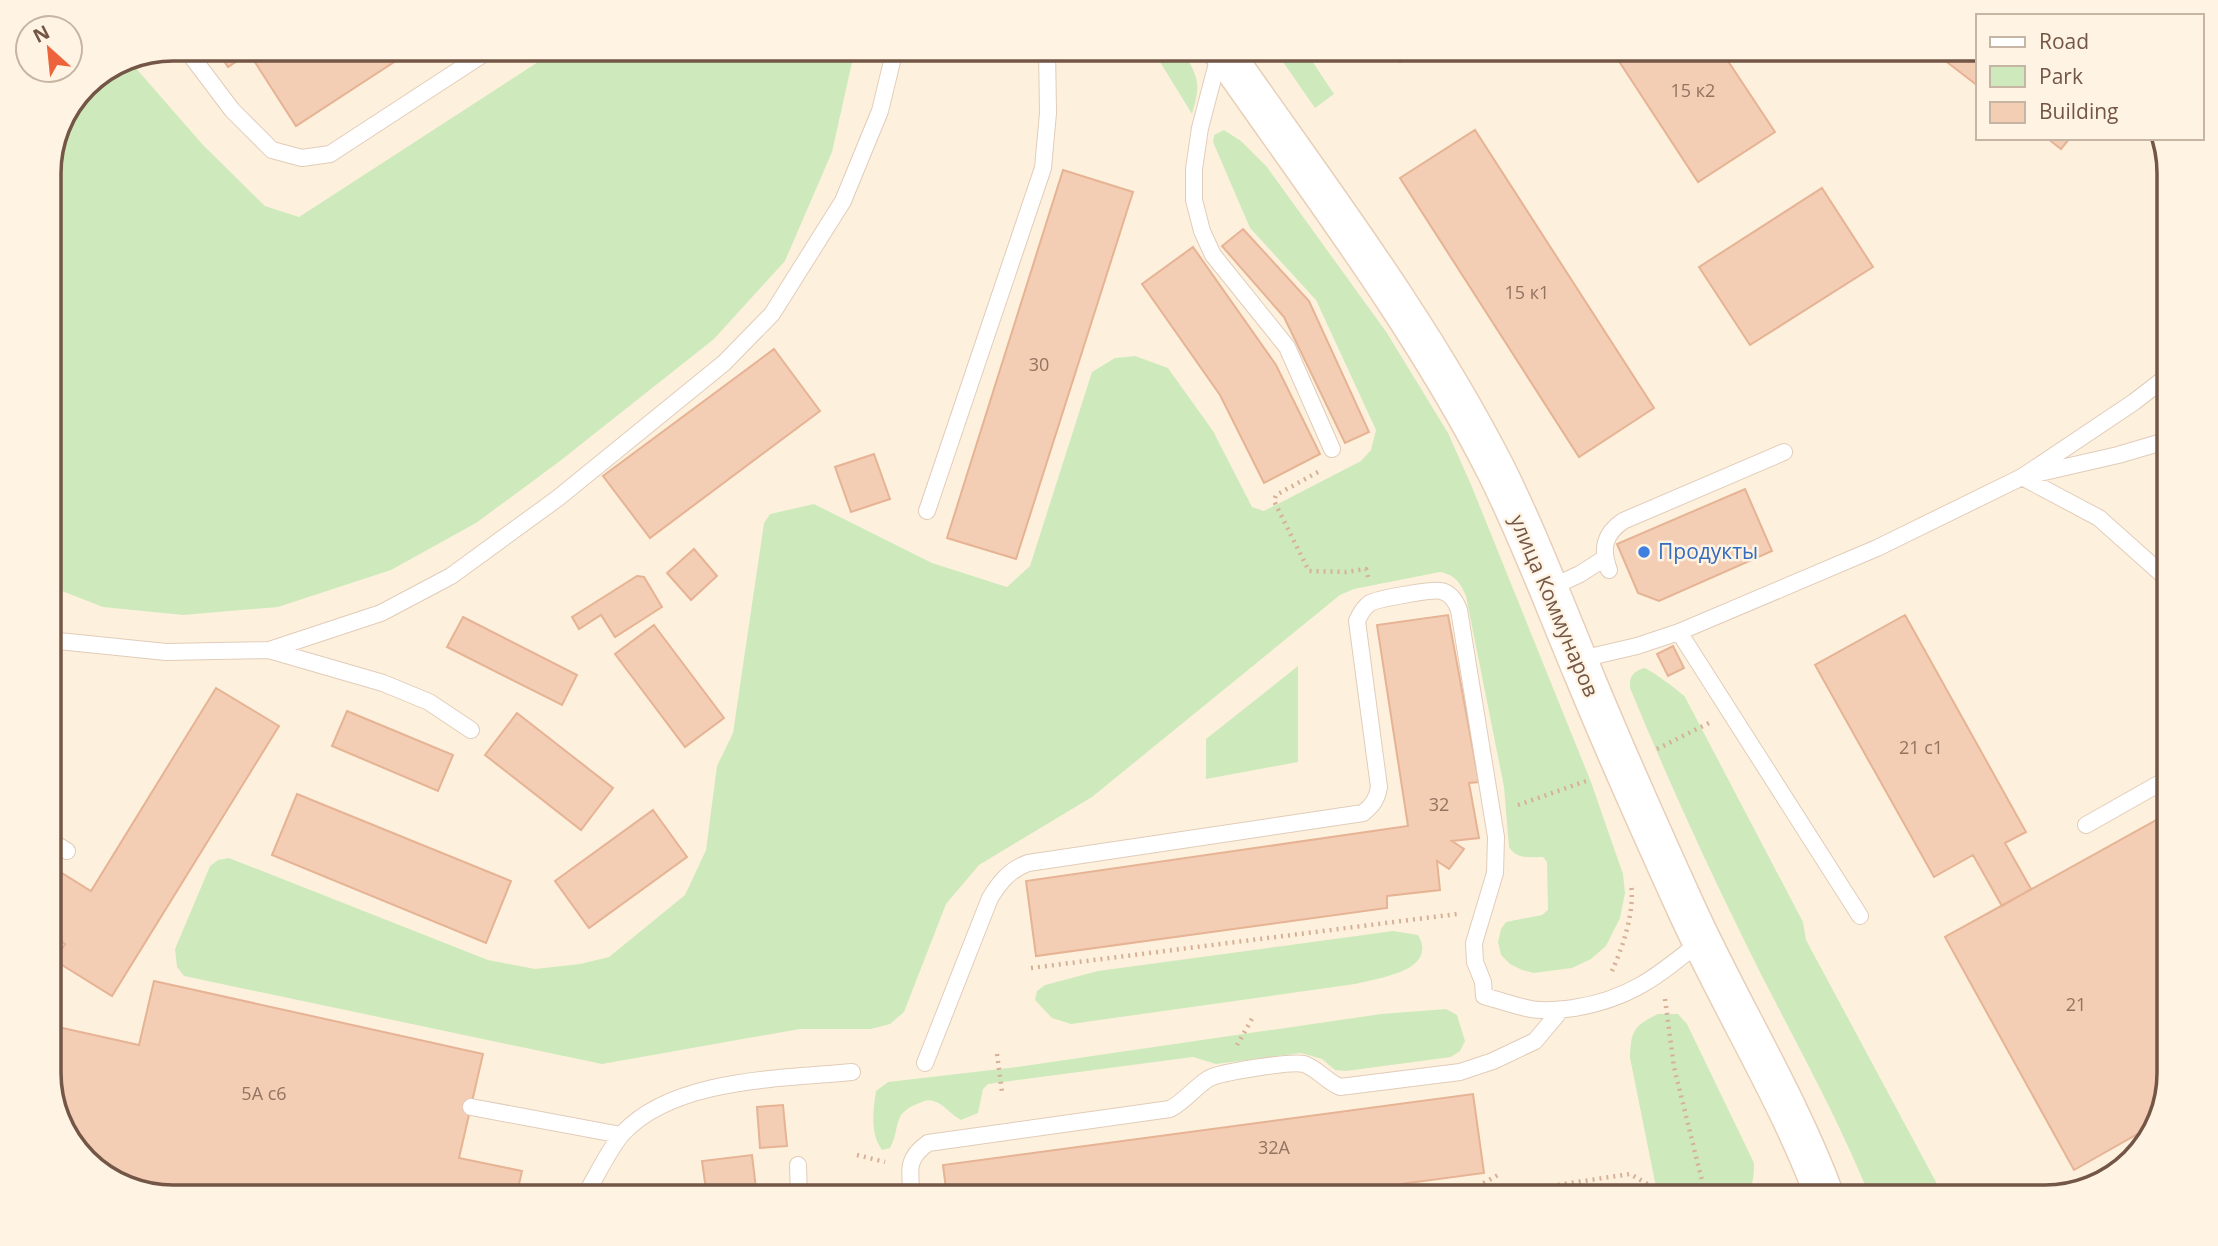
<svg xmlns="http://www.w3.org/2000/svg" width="2218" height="1246" font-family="'Open Sans',sans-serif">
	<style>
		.green { fill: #ceeabc }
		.building { fill: #f3cdb4; stroke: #e6b394; stroke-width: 2 }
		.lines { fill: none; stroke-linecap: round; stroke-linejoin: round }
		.service-casing { stroke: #e1ccb9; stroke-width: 18 }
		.secondary-casing { stroke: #e8cfb9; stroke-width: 41 }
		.path { stroke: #d7b098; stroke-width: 4.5; stroke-dasharray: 2 5; stroke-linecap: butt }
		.service { stroke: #fff; stroke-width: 16 }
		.secondary { stroke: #fff; stroke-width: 38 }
		.shop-dot { fill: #3f7fe0; stroke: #fff4e4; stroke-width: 2.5 }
		.labels { text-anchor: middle; stroke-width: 5; stroke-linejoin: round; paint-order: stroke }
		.number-label { font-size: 18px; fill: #937461 }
		.shop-label { font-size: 21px; fill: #366cbe; stroke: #fff4e4; text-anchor: start }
		.street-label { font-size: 21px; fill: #735645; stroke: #fff4e4 }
		.rim { fill: none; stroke: #735645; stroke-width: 3.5 }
	</style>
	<rect width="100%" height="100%" fill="#fdf1dd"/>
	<path class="green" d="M558,49H855L832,152L785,261L714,339L560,461L476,523L391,570L278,607L183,615L103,607L49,586V166L86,85L127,58L203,145L265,206L299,217Z
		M1152,49L1183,51C1199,79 1201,83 1192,114Z
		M1274,49H1304L1334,94L1315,108Z
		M1224,130L1241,141L1267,167L1387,333L1448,433L1472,487L1591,782L1623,874L1625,893L1620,918L1606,946L1591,959L1572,968L1534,973L1522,970L1510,964L1501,955L1498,942L1501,929L1506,922L1542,915L1548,910L1547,862L1543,857C1530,857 1517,860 1509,847L1504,787L1466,596C1460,582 1455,575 1440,572L1354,589L1340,595L1092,797L979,865L946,904L904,1012L890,1024L871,1029H800L602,1064L184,976L177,967L175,949L210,866L218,860L229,858L488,960L535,969L580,964L609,957L685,895L706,850L717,766L733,733L764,523L770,514L814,504L932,563L1007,587L1030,566L1092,372L1115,358L1135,356L1168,368L1213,431L1252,507L1264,511L1361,461L1371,450L1376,430L1316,300L1250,228L1213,142L1214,135Z
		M1298,666V762L1206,779V739Z
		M1644,668C1651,670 1681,692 1685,697L1803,922L1806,940L1944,1197H1870C1834,1108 1786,1026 1744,940C1703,857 1665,773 1630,688C1629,676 1633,672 1644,668Z
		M1393,931L1418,935C1439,971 1378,978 1355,984L1071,1024L1052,1018L1035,1000L1037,991L1045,985L1098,971Z
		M1446,1009L1457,1015L1465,1041L1460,1051L1451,1057L1346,1071L1335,1070L1322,1059L1301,1053L1216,1064L1193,1057L988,1084L983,1089L978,1113L961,1120C951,1115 943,1103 933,1101C928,1099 922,1102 917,1104C891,1114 901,1129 890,1148L882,1150C870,1134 873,1110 876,1091L888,1082L1017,1067L1381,1014Z
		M1658,1014H1678L1687,1024L1754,1163C1754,1176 1754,1188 1742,1197H1658L1630,1058C1631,1031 1633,1026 1658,1014Z"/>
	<path class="building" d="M216,49H414L296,126L249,53L228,67Z
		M1392,49H1423L1400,62Z
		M1611,49H1720L1775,132L1698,182Z
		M1930,49H1978V86Z
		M1475,130L1654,408L1579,457L1400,178Z
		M2047,138H2070L2061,149Z
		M1063,170L1133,192L1016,559L947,538Z
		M1822,188L1873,267L1750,345L1699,267Z
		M1243,229L1309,301L1369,432L1345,443L1284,317L1222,246Z
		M1193,247L1276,365L1320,454L1264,483L1220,395L1142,284Z
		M774,349L820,411L650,538L603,476Z
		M874,454L890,499L851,512L835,467Z
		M1745,489L1772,551L1659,601L1638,593L1617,544Z
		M694,549L717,576L691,600L667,573Z
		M637,576L644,577L662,607L615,637L601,615L579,629L572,617Z
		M1448,615L1479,782L1469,783L1479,838L1452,841L1464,849L1449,869L1437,861L1440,890L1387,896V908L1036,956L1026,881L1408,826L1377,625Z
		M1905,615L2026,832L2005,843L2031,889L2002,906L1973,855L1934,877L1815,665Z
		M463,617L577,675L562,705L447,647Z
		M654,625L724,718L685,747L615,654Z
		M1673,646L1684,668L1668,676L1657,654Z
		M216,688L279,726L112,996L54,960L65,944L49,934V865L91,891Z
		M347,711L453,755L438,791L332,746Z
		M517,713L613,788L581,830L485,755Z
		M297,794L511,881L486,943L272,855Z
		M653,810L687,857L589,928L555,881Z
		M2169,813V1073L2155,1124L2074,1170L1945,937Z
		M154,981L483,1054L459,1158L522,1171L516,1197H174L112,1181L70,1141L49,1080V1025L139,1045Z
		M1473,1094L1484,1173L1304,1197H947L943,1165Z
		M783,1105L787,1146L760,1148L757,1107Z
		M752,1155L757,1197H707L702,1161Z
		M1517,1185L1518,1195L1538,1192V1197H1487L1486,1189Z"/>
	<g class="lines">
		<defs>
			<path id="service" d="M186,49L232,110L272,150L302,158L330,154L491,49
				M1220,52L1200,128L1194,169V200L1202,231L1213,255L1287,347L1332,449
				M2031,475L2118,455L2169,440
				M2022,477L2134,402L2169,375
				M927,511L1043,168L1048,113L1047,49
				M1609,570C1601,549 1604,534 1623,521L1784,452
				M1548,589L1580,574L1605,558
				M1679,632L1860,916
				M49,640L166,652L269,650L381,613L451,576L558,498L724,363L772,314L843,201L880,111L895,49
				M269,650L383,683L429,702L471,730
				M1577,660L1637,646L1679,632L1877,548L2022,477L2099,518L2164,576
				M2086,825L2169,778
				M49,840L67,851
				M925,1063L990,898C1000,882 1009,870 1028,863L1363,813C1373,805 1377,799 1379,787L1357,621C1360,614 1363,608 1370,603C1377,599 1432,589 1441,591C1451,593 1456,602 1459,610L1496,837L1495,873L1474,943L1475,962L1483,982L1484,996C1498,1000 1512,1005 1526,1008C1541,1012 1559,1010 1574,1008C1630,999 1658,976 1701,941
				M471,1107L621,1135
				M798,1165L799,1197
				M584,1197C595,1179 610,1147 623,1133C675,1078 781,1079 852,1072
				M912,1197C910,1172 905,1159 928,1143L1170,1109C1185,1101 1194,1088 1208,1079C1219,1072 1292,1061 1304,1064C1318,1069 1326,1081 1340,1087L1460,1072L1493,1061L1535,1041L1561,1010"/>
			<path id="secondary" d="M1221,49C1316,186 1420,321 1496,470C1529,536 1555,606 1584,675C1616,753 1651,831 1686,908C1730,1005 1788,1097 1825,1197"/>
		</defs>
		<use href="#service" class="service-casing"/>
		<use href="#secondary" class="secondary-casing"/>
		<path class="path" d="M1318,472L1276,495L1274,501L1309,571L1346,572L1366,569L1368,577
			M1657,749L1709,723
			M1518,805L1589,780
			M1031,968L1457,914
			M1612,971C1623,946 1635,912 1631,884
			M1665,999L1674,1067L1706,1197
			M1237,1045L1253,1017
			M997,1054L1002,1092
			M857,1155L885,1162
			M1551,1186L1630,1174L1670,1197
			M1459,1197L1498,1175"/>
		<use href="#service" class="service"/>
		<use href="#secondary" class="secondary"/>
	</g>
	<circle class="shop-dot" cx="1644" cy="552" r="7"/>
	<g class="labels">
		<g class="number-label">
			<text x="1693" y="97">15 к2</text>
			<text x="1527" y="299">15 к1</text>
			<text x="1039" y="371">30</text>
			<text x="1921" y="754">21 с1</text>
			<text x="1439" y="811">32</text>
			<text x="2076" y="1011">21</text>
			<text x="264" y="1100">5А с6</text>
			<text x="1274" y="1154">32А</text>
		</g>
		<g class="shop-label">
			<text x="1658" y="559">Продукты</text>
		</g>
		<g class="street-label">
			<text transform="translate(1554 606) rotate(67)" y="7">улица Коммунаров</text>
		</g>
	</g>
	<path d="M0 0H2218V1246H0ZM173 61H2045A112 112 0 0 1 2157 173V1073A112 112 0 0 1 2045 1185H173A112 112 0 0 1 61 1073V173A112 112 0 0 1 173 61Z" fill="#fff4e4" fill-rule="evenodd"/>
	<path class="rim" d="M173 61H2045A112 112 0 0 1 2157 173V1073A112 112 0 0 1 2045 1185H173A112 112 0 0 1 61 1073V173A112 112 0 0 1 173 61Z"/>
	<rect x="1976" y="14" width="228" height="126" fill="#fff4e4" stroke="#c7b5a4" stroke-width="2"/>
	<rect x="1990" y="37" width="35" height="10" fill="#ffffff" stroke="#c7b5a4" stroke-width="2"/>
	<text x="2039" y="49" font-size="21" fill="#735645">Road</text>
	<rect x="1990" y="66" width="35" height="21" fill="#ceeabc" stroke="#c7b5a4" stroke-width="2"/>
	<text x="2039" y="84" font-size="21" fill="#735645">Park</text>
	<rect x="1990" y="102" width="35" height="21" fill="#f3cdb4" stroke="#c7b5a4" stroke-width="2"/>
	<text x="2039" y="119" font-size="21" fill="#735645">Building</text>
	<g transform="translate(49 49) rotate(333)"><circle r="33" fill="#fff4e4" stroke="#c7b5a4" stroke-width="2"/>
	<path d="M0-5L12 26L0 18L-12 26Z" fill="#ed643c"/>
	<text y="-10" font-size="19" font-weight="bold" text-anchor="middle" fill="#735645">N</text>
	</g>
</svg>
